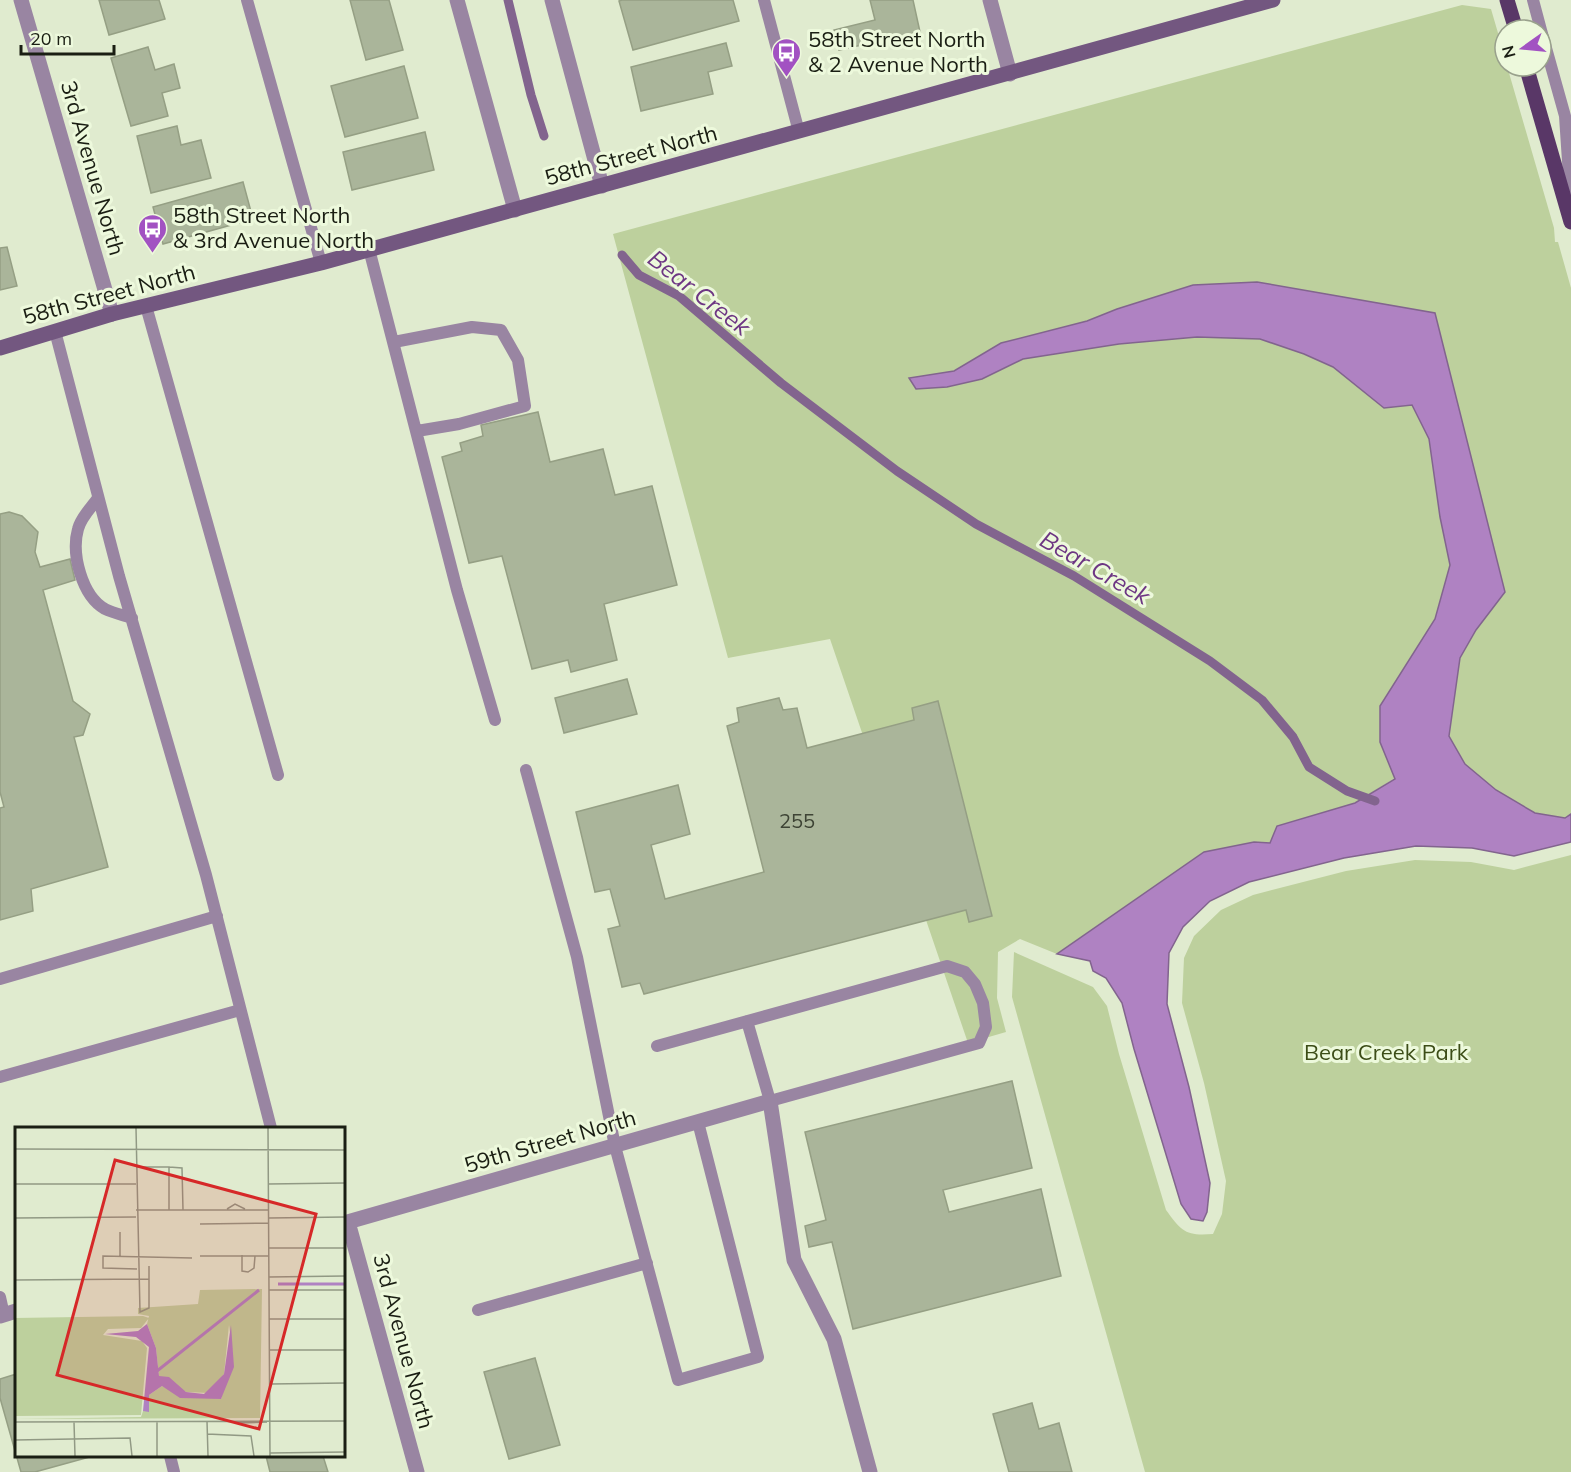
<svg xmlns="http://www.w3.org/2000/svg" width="1571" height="1472" font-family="Mulish,sans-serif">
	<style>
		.green { fill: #bdd09d }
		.water { fill: #af82c2; stroke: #82648e; stroke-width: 1.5 }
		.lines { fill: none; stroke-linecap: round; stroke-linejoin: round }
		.stream { stroke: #82648e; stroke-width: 9 }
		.building { fill: #aab59a; stroke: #959f84; stroke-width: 1.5 }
		.lane { stroke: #9985a2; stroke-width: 12 }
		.street { stroke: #9985a2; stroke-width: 15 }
		.secondary { stroke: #735780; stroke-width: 15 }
		.primary { stroke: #593767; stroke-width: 15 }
		.labels { text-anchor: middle; stroke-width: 6; stroke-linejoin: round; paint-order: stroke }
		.number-label { font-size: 20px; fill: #3e4435 }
		.poi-label { font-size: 22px; fill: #1a1e13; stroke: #edf9dc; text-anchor: start }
		.street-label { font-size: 22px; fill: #1a1e13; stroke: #edf9dc }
		.park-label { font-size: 22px; fill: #3c4d17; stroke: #edf9dc }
		.water-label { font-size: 24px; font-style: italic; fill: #6d3683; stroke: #edf9dc }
		.inset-river { fill: none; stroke: #af82c2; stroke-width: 3 }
		.inset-road { fill: none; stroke: #919984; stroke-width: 1.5 }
		.view { fill: #d62828; fill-opacity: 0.15; stroke: #d62828; stroke-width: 3 }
		.inset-edge { fill: none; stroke: #1a1e13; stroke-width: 3 }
	</style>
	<rect width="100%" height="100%" fill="#e0ebcf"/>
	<path class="green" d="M1462,5L1491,9L1505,57V66H1507L1554,228L1555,242H1558L1571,288V814L1565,819L1535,813L1496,790L1465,764L1449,736L1460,658L1476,630L1435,313L1117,309L1087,321L1001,343L954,371L910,378L916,389L947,387L982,379L1023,359L1119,344L1197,337L1260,339L1304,354L1333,367L1384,408L1412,405L1429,439L1440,517L1450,565L1435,619L1380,706V742L1395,778L1355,803L1277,826L1270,843L1254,842L1204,852L1057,954L1020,939L998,952L997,998L1006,1032L968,1043L830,639L728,658L613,234Z
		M1571,855V1472H1145L1012,997L1014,952L1093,987L1107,1006L1119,1054L1166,1210C1182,1232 1186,1236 1213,1234L1222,1214L1226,1181L1204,1083L1182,1003L1184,958L1194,936L1221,910L1253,895L1346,871L1415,860L1471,862L1514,870Z"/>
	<path class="water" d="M1257,282L1435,313L1505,592L1476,630L1460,658L1449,736L1465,764L1496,790L1535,813L1565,818L1571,814V842L1514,856L1472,848L1416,846L1344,858L1249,882L1210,901L1183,927L1169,953L1167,1004L1189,1087L1210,1183L1207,1212L1203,1221L1191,1219L1181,1204L1134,1049L1122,1003L1106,978L1093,971L1090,961L1057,954L1204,852L1254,842L1270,843L1277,826L1355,803L1395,779L1380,742V706L1435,619L1450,565L1440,517L1429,439L1412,405L1384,408L1333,367L1304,354L1260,339L1197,337L1119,344L1023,359L982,379L947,387L916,389L909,378L954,371L1001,343L1087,321L1117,309L1193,285Z"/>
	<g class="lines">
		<path class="stream" d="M508,0L531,95L544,136
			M622,255L639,275L679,296L781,383L897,471L976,524L1074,576L1210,661L1262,700L1293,737L1309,767L1347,791L1375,801"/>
	</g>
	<path class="building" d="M99,0H159L165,19L109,35Z
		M350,0H389L403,50L366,60Z
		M622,0H733L739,21L633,50L619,1Z
		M870,0H913L920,32L839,50L834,30L875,20Z
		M726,43L732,66L708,72L713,94L641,111L631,67Z
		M148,47L155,70L174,64L180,88L162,93L168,116L131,126L111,58Z
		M404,66L418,118L345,137L331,86Z
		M177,126L181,145L201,140L211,178L151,193L137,136Z
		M425,132L434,170L352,190L343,152Z
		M243,182L253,219L163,244L153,207Z
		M7,247L17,286L0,290V248Z
		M538,412L550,462L603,449L615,495L652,486L677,585L604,604L617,660L571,672L568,660L532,669L502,556L469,563L442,457L462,451L460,443L483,436L481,425Z
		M9,512L22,516L38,532L35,552L40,567L70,559L75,580L43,590L73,701L90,714L83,735L74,737L108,867L31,889L33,911L0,920V808L4,807L0,792V514Z
		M627,679L637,714L564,733L555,698Z
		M779,698L783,710L797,708L807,748L914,720L912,708L938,701L992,916L969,922L966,910L644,994L640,983L622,987L608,929L620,926L610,889L595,892L576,812L678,785L690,834L651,845L665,899L764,872L727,726L739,722L737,708Z
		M1012,1081L1032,1168L943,1190L949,1212L1041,1189L1061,1276L853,1329L832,1242L809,1247L805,1226L826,1220L805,1132Z
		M535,1358L560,1445L509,1459L484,1372Z
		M16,1374V1456H93L35,1472H21L0,1398V1379Z
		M1032,1403L1039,1429L1059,1423L1072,1472H1009L993,1414Z
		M266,1456H323L328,1472H270Z"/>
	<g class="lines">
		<path class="lane" d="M247,0L321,263
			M764,0L799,132
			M1533,0L1541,30
			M1541,30L1565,116L1571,206
			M369,249L457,590L495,720
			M146,306L278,775
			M55,331L119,576L206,875L271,1128
			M394,342L472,327L501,330L518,360L525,406L459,424L417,431
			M98,498C91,508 81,517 78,529C71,554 82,596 105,609C113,613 123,615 132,618
			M526,770L577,957L615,1146L678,1380L758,1357L698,1122
			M0,979L217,916
			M657,1046L947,966L965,972L975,984L983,1003L986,1027L979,1043L770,1101L747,1021
			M0,1077L240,1010
			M0,1297L4,1315
			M478,1310L647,1263
			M170,1456L174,1472"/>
		<path class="street" d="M21,0L112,314
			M457,0L515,210
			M552,0L602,186
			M990,0L1010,74
			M348,1222L417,1472
			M344,1223L770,1101L794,1260L834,1339L870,1472
			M0,1316L16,1311"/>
		<path class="secondary" d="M0,348L112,314L321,263L1273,0"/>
		<path class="primary" d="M1507,0L1516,30
			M1526,66L1571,222"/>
	</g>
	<defs>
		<symbol id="bus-pin" viewBox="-11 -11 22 30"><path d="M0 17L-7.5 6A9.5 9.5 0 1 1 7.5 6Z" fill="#a252c2" stroke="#edf9dc"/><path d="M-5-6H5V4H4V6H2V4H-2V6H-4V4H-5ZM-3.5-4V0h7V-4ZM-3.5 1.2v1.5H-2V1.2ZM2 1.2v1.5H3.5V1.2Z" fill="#fff"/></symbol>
	</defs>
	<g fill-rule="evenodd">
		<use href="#bus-pin" x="770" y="36" width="33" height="45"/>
		<use href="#bus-pin" x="136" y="212" width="33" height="45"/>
	</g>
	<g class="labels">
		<g class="number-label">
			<text x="797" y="828">255</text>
		</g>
		<g class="poi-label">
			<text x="808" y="47">58th Street North<tspan x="808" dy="25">&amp; 2 Avenue North</tspan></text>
			<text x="173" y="223">58th Street North<tspan x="173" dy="25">&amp; 3rd Avenue North</tspan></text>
		</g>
		<g class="street-label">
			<text transform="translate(631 155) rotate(-15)" y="8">58th Street North</text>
			<text transform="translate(93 168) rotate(74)" y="8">3rd Avenue North</text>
			<text transform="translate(109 294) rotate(-15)" y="8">58th Street North</text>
			<text transform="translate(550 1141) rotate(-16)" y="8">59th Street North</text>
			<text transform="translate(404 1341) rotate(75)" y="8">3rd Avenue North</text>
		</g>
		<g class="park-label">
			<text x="1386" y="1060">Bear Creek Park</text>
		</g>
		<g class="water-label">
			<text transform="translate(699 293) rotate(38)" y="8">Bear Creek</text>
			<text transform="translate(1095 568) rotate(30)" y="8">Bear Creek</text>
		</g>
	</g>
	<g transform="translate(15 1127)">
		<rect width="330" height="330" fill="#e0ebcf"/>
		<path d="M247,162L245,291L0,292L126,290L128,284H134V268L147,259L161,266L206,272L218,229L214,198L209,247L194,266L171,265L144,250L141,221L132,197L134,189L123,187V181L183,177L185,163ZM128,189L134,191L126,201L93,202L88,208L127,214L132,221L126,288L0,289V191Z" fill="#bdd09d"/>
		<path d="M132,197L141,221L144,249L154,250L171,265L189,267L209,247L216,198L219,240L206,272L165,271L147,259L134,268V285L128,284L134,220L121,210L90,207L123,204Z" fill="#af82c2"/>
		<path class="inset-river" d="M263,157H330M142,244L244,163"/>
		<path class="inset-road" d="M121,1L125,185L134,181V139M253,1L255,329M0,22L330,23M121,40H154V83M154,40L167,41L168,83M0,57H121M253,57L330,56M212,82L220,77L230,82M121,83H254M0,91L121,90M254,91L330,90M185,97L254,96M105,105V129M254,121H330M227,128V144L233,145L239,141L240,129M185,129H254M122,142L88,141V129L177,131M254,150L330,149M0,153L134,152M254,163H330M254,192H330M254,223H330M255,257L330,256M192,294L193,329M0,295L330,294M59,295L60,329M223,296L252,295M192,307L236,309L239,329M0,313L115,311L117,329M255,326L330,325M142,329V295"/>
		<path class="view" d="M100,33L301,87L244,302L42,248Z"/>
		<rect width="330" height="330" class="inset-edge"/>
	</g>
	<g transform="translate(1523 48) rotate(255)"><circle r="28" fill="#edf9dc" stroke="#99a18c" stroke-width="1.5"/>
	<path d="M0-4.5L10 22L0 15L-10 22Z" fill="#a252c2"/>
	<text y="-9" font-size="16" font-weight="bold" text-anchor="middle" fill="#1a1e13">N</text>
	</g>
	<path d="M21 45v9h93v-9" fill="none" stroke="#1a1e13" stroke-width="3"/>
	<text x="30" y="45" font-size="18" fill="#1a1e13" stroke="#edf9dc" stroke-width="4.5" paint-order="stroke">20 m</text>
</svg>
